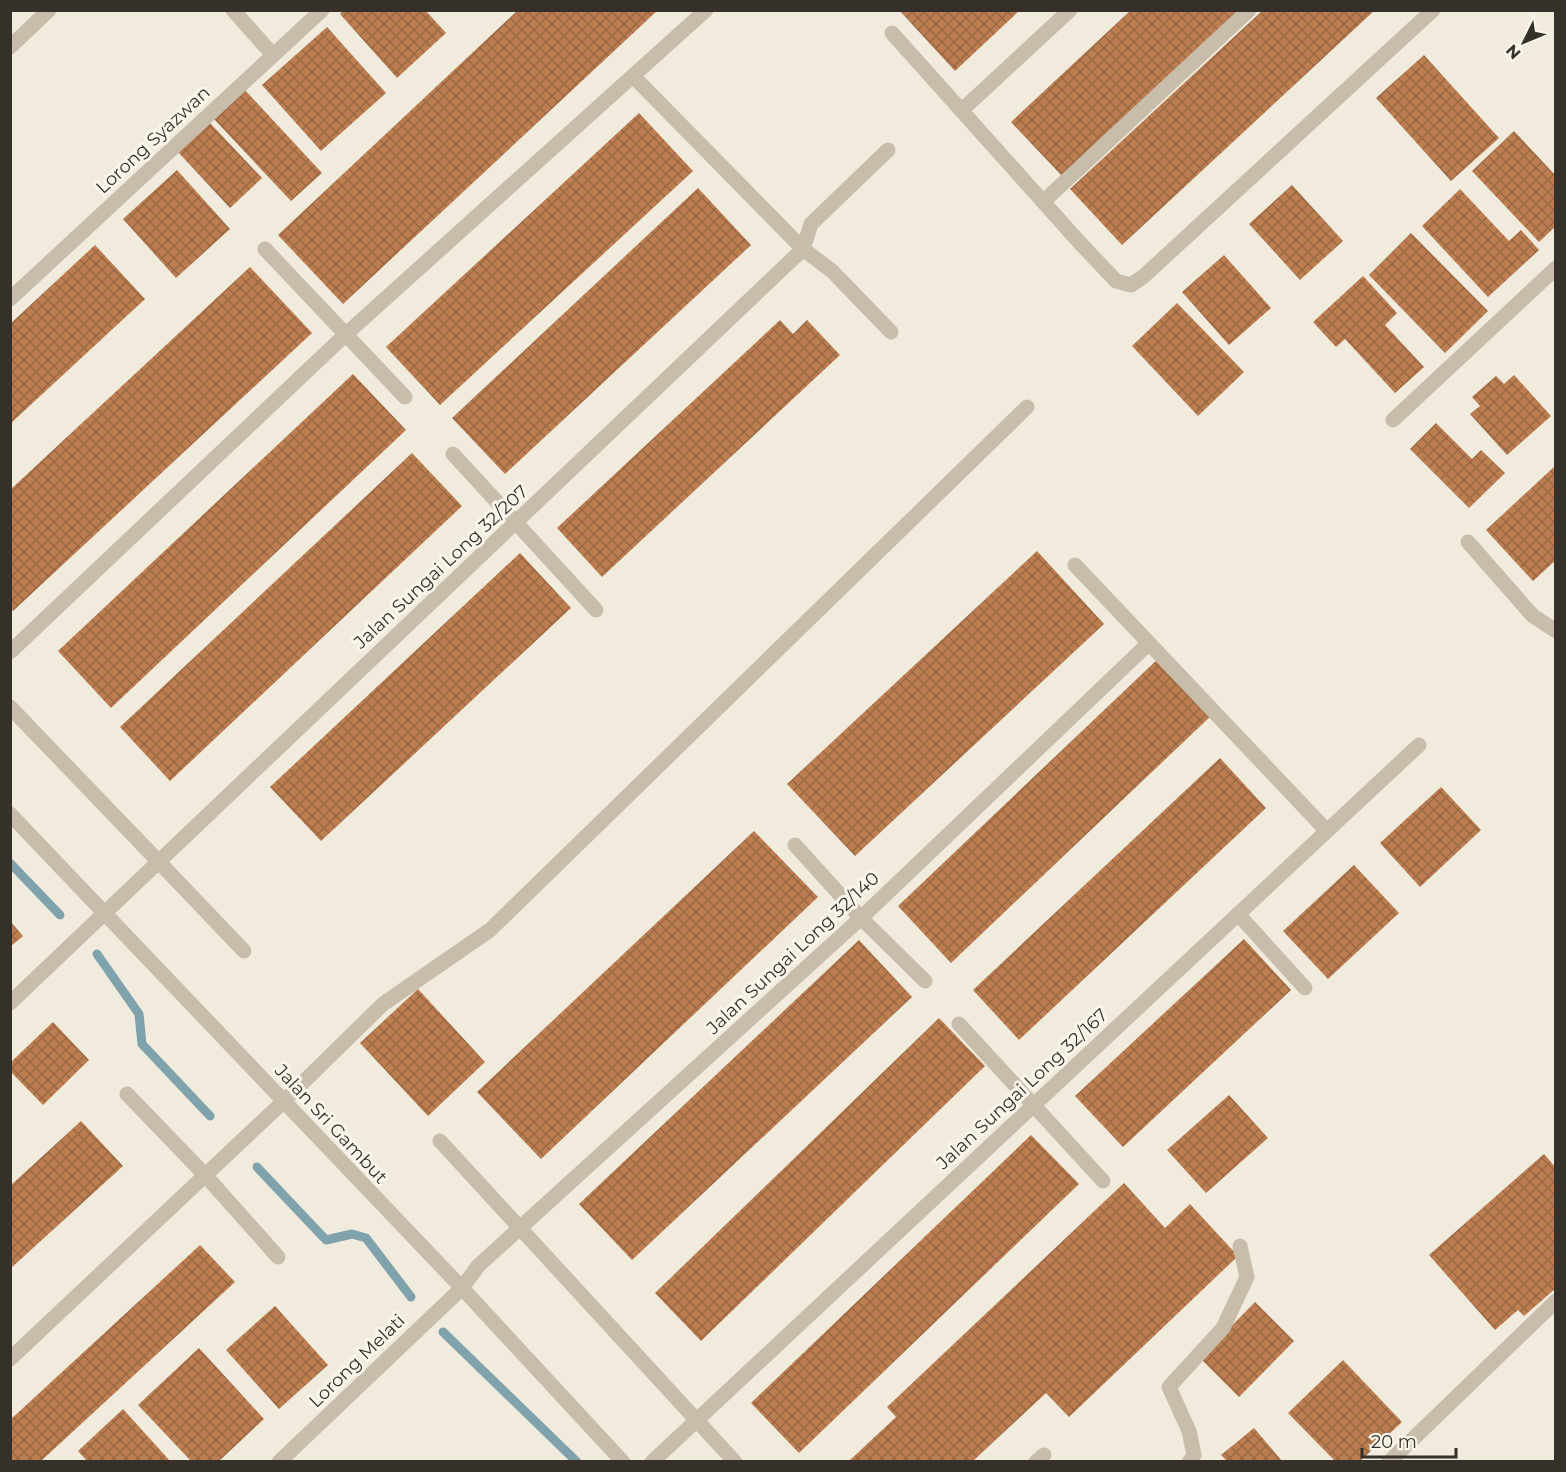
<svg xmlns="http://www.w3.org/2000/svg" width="1566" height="1472" font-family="Montserrat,sans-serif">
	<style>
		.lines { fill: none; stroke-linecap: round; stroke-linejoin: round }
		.stream { stroke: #7fa2ac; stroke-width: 9 }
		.building { fill: url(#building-cross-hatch) }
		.service { stroke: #c8bdab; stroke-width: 15 }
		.minor { stroke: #c8bdab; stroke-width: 15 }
		.labels { text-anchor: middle; stroke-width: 6; stroke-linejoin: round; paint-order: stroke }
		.street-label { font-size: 18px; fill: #36302a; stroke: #f9f5ea }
	</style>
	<defs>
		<pattern id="building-cross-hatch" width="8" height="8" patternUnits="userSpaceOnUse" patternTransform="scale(1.5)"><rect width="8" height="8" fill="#bc7e50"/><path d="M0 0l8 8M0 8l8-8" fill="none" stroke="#9a6843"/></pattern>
	</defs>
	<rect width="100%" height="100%" fill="#f1ebde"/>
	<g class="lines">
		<path class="stream" d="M10,863L60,915
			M97,954L139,1014L142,1044L210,1116
			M257,1167L326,1240L352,1234L366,1238L411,1297
			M443,1332L577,1462"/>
	</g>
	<path class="building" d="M344,10H425L446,33L397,78L340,14Z
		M518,10H658L343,304L278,235Z
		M899,10H1020L955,71Z
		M1131,10H1239L1062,176L1011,122Z
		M1263,10H1375L1122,245L1070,189Z
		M327,27L386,93L321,151L262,85Z
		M1424,55L1499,138L1451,181L1376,98Z
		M244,89L322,173L291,201L213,118Z
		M639,113L693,171L440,405L386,347Z
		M209,122L262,178L230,208L178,152Z
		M1514,131L1556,176V226L1539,242L1472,171Z
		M177,170L230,229L176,278L123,219Z
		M1292,185L1343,241L1300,280L1249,224Z
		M698,188L751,245L505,474L452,418Z
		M1460,189L1509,241L1521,230L1539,250L1488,297L1422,226Z
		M1411,233L1488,311L1445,353L1369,275Z
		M95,245L145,299L10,424V324Z
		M1224,255L1271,308L1229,345L1182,292Z
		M250,267L312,333L13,611L10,608V490Z
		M1363,276L1397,313L1385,325L1424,367L1395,393L1345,339L1336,347L1313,322Z
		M1177,303L1244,372L1198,416L1132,346Z
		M780,320L793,334L807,320L840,355L602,577L557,528Z
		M353,374L406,430L111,708L58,651Z
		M1514,375L1551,416L1507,455L1470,414L1480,406L1472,397L1496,376L1504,384Z
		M1436,423L1472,459L1481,450L1505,473L1469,508L1410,449Z
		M412,453L462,506L170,781L120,727Z
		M1556,465V560L1533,581L1486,530Z
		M1037,551L1104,624L855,856L787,784Z
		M520,553L571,608L321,841L270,787Z
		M1161,656L1214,713L951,963L898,906Z
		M1220,758L1266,808L1019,1040L973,990Z
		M1441,787L1481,830L1420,887L1380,843Z
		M754,831L818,897L541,1159L477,1092Z
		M1354,865L1399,913L1328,979L1283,931Z
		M10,921L23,936L10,947Z
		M1244,939L1291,990L1123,1147L1075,1096Z
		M859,940L912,997L632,1260L579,1204Z
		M418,989L485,1062L428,1116L360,1043Z
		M939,1018L985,1066L701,1341L655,1293Z
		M53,1022L89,1060L43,1105L10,1071V1063Z
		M1229,1095L1268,1138L1206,1193L1167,1150Z
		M81,1121L123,1166L10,1269V1186Z
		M1031,1135L1079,1184L799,1453L751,1403Z
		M1544,1154L1556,1168V1288L1524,1316L1518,1310L1495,1330L1429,1255Z
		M1124,1183L1165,1228L1190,1204L1238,1256L1069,1417L1046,1393L973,1461H849L896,1417L887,1407Z
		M200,1245L235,1282L41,1461H10V1420Z
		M1255,1302L1294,1341L1239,1397L1200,1358Z
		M275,1306L328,1365L279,1409L226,1350Z
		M199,1348L264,1419L219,1461H191L138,1405Z
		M1343,1360L1402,1422L1360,1461H1335L1288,1413Z
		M123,1409L170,1461H87L78,1451Z
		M1254,1428L1282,1461H1227L1221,1455Z"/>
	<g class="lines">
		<path class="service" d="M888,150L811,224L803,249L832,271L891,332
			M1044,201L1249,10
			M265,249L405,397
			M453,454L596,610
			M795,845L861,918L925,981
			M158,861L244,951
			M1238,914L1305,988
			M959,1024L1103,1181
			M283,1102L383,1004L490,930L1027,407
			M1036,1462L1044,1455
			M1189,1462L1194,1455L1189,1431L1169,1387L1223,1328L1247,1277L1240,1246"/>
		<path class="minor" d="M233,10L273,55
			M892,33L1080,243L1116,281L1131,285L1144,276L1433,10
			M10,47L49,10
			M962,110L1070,10
			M10,299L322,10
			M1393,420L1556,268
			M1468,542L1533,616L1556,631
			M1075,565L1327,831
			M10,652L345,335L706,10
			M10,707L158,861
			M10,814L462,1288L623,1462
			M10,1003L803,249L633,76
			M127,1094L205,1175L278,1257
			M440,1141L735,1462
			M10,1359L283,1102
			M279,1462L462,1288L478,1266L861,918L1149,643
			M652,1462L1419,745
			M1389,1462L1556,1301"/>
	</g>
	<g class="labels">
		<g class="street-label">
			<text transform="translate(153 140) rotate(-43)" y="6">Lorong Syazwan</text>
			<text transform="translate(441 567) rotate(-43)" y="6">Jalan Sungai Long 32/207</text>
			<text transform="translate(793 953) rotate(-43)" y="6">Jalan Sungai Long 32/140</text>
			<text transform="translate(1022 1089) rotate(-43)" y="6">Jalan Sungai Long 32/167</text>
			<text transform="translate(331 1124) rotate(47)" y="6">Jalan Sri Gambut</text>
			<text transform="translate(357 1361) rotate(-44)" y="6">Lorong Melati</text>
		</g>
	</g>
	<rect width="1566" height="1472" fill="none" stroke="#36302a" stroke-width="24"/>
	<g transform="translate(1524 42) rotate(227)" stroke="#f9f5ea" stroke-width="4.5" paint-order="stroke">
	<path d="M0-4.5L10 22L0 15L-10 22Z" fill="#36302a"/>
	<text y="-9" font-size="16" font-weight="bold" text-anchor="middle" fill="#36302a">N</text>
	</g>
	<path d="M1362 1448v9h94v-9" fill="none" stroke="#36302a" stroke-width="3"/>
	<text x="1371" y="1448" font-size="18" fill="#36302a" stroke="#f9f5ea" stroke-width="4.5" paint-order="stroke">20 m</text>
</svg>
